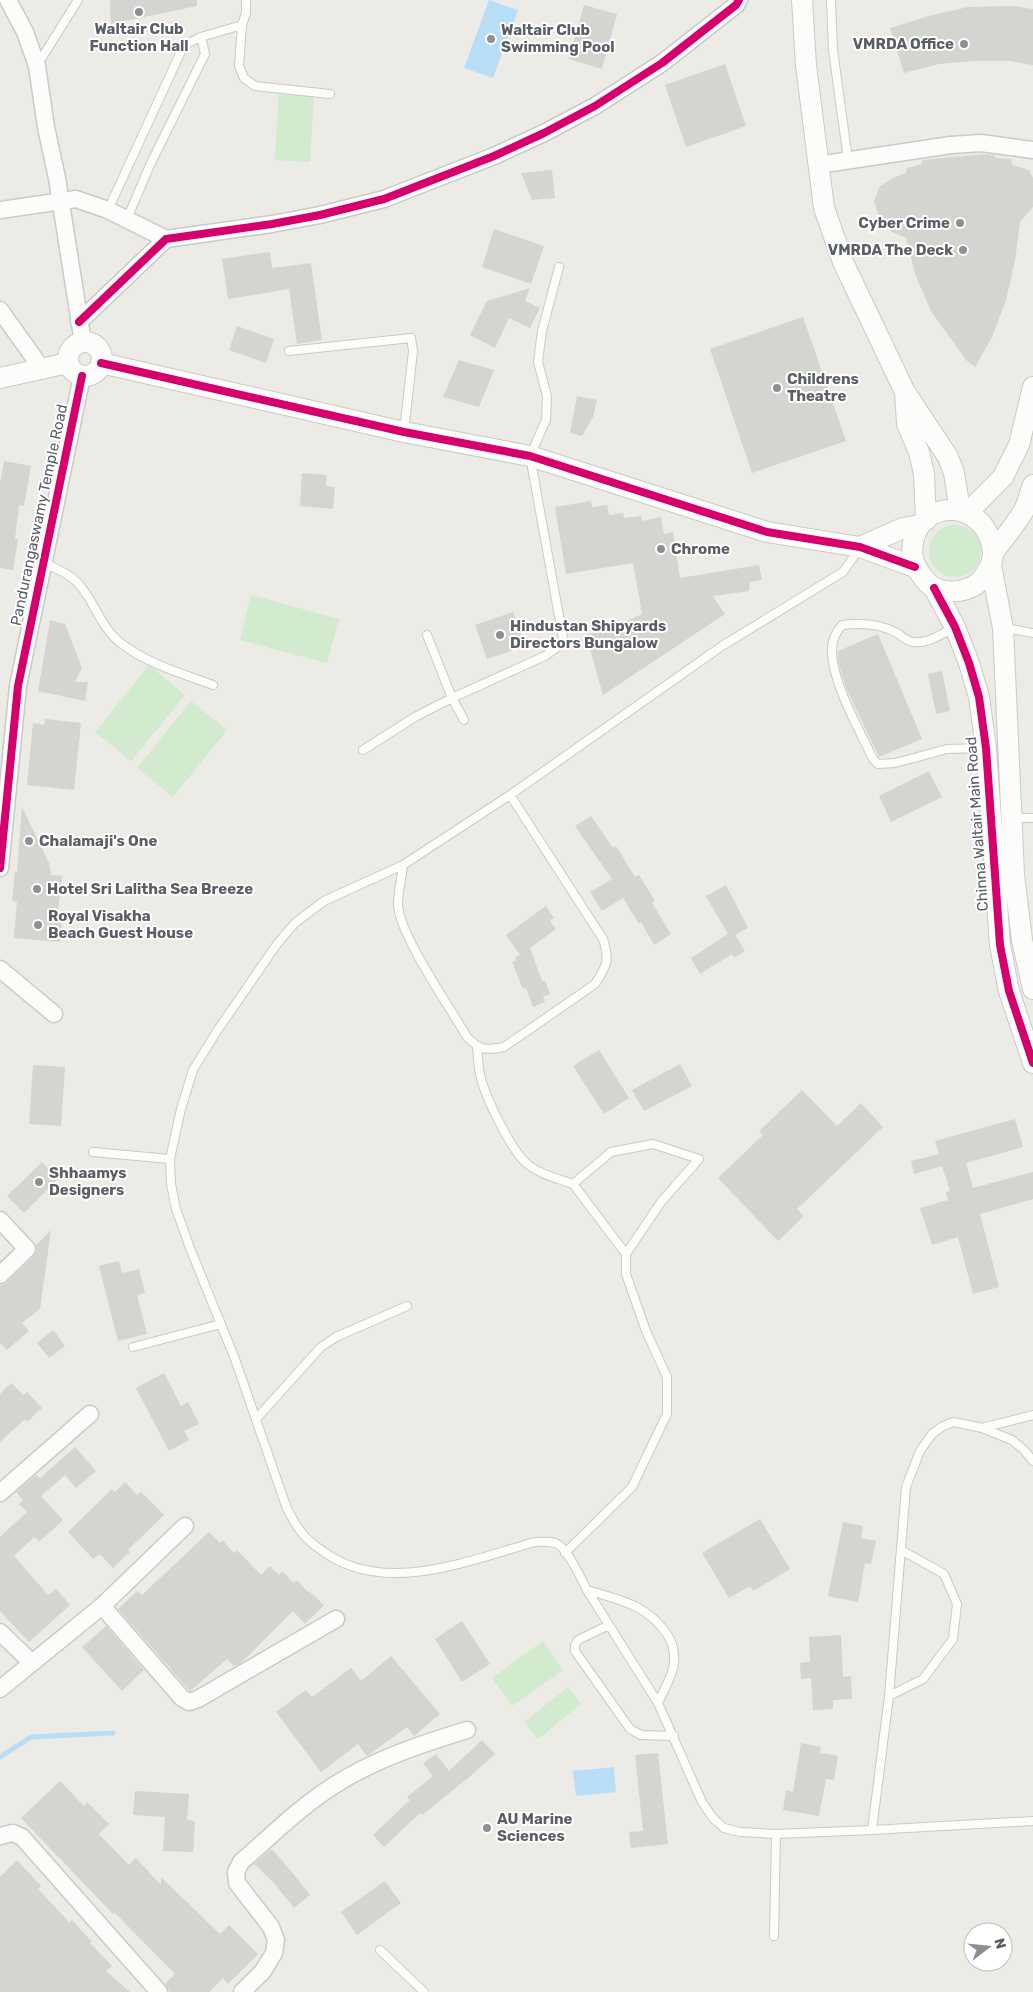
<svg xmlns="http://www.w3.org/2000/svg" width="1033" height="1992" font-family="Rubik,sans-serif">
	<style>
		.green { fill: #d2eace }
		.water { fill: #b8def7 }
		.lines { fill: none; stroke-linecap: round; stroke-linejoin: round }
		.stream { stroke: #b8def7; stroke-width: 5 }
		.building { fill: #d4d4d0 }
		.service-casing { stroke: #c9cac9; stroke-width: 10 }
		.minor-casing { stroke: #c9cac9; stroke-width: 19 }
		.tertiary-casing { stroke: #c9cac9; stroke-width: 22 }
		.service { stroke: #fcfcfb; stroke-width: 8 }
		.minor { stroke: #fcfcfb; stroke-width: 16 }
		.tertiary { stroke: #fcfcfb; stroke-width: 20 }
		.cycleway-casing { stroke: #fff; stroke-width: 11 }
		.cycleway { stroke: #d6006c; stroke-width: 8 }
		.poi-dot { fill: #8d9092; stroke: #fff; stroke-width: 2 }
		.labels { text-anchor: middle; stroke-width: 4; stroke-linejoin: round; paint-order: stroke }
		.poi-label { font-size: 15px; font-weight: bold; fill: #5a5f65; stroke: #fff; text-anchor: start }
		.street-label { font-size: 15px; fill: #5a5f65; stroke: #fff }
	</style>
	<rect width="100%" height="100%" fill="#ecebe5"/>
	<path class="green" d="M279,91L314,93L310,162L275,160Z
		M929 551a26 26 0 1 1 52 0a26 26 0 1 1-52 0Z
		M251,595L339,619L327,663L240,640Z
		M149,665L185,695L131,761L95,732Z
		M191,701L227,730L173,797L137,768Z
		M543,1641L563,1670L512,1706L492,1678Z
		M568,1687L581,1704L538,1739L524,1722Z"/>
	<path class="water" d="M489,0L518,10L493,78L464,68Z
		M614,1767L616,1792L576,1796L573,1771Z"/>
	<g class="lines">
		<path class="stream" d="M0,1757L31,1737L113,1733"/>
	</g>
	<path class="building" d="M110,0H197V6L111,24Z
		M584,5L617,14L602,69L569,59Z
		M1014,6L1033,9V65L1009,61H973L939,64L904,73L890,28L929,16L968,7Z
		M725,64L746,126L686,147L665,85Z
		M986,154L994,155L995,158L1011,159L1012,165L1029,170L1033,178V207L1020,222L1015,261L1006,300L992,337L975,367L966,360L931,311L915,274L906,238L892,232L881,222L874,201L880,186L893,178L906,173L907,168L922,164V160Z
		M552,170L555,198L532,200L521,173Z
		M494,229L544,246L531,284L482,267Z
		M270,252L272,268L311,263L322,340L297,344L289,289L228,299L222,259Z
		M530,288L525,301L540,308L530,328L509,318L495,348L470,335L487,301Z
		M803,317L846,441L752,473L710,349Z
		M237,326L274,339L266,363L229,350Z
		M459,360L494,370L479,407L443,397Z
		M577,396L597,400L593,417L582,436L570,433Z
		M4,461L31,466L24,506L19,505L15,539H18L13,570L0,568V484Z
		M302,473L327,475L326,486L335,487L333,509L300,506Z
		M591,501L592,507L607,505L609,515L623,513L624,518L641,516L642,521L661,517L664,534L673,532L680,578L759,565L762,580L750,582L749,591L713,596L725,614L603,695L586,635L614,627L642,614L633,563L566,574L555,507Z
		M513,612L525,646L487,659L475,625Z
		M50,620L65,624L82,668L75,682H88L85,701L38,691Z
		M878,634L922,739L879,757L846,688L838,661V651Z
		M942,671L950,711L936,714L928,674Z
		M45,719L81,723L74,790L27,785L33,723L44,725Z
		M929,771L942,797L891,822L879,796Z
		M22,807L49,863L51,875L62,876L58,912L63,913L60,942L14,938L17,902L12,901L15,872H17Z
		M591,816L613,848L616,846L635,877L639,875L655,901L652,903L671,934L654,945L641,922L639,924L623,898L602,911L590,892L612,879L575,826Z
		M726,885L748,928L735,935L745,951L734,958L732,954L700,974L691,958L728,934L706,896Z
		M546,906L554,918L550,921L556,929L530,948L542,981H545L550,994L543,997L545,1002L533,1007L526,988L523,989L512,962L516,960L515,957L520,955L506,935Z
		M599,1050L629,1098L604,1114L573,1066Z
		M680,1064L692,1086L644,1111L632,1090Z
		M33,1065L65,1067L61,1126L29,1124Z
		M802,1090L837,1126L861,1103L883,1127L797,1209L804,1216L778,1241L718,1178L763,1135L759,1131Z
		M1015,1119L1023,1147L966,1163L973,1188L1033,1172V1199L980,1214L999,1287L973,1294L958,1237L932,1245L920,1208L948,1200L946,1192L950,1191L942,1166L914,1174L911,1161L939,1154L935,1141Z
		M42,1162L58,1179L24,1213L7,1196Z
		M51,1230L40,1309L22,1323L29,1331L7,1350L0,1343V1286L7,1282L34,1256L37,1251L36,1245Z
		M119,1261L122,1273L139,1269L145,1293L137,1295L147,1334L118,1341L99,1266Z
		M53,1330L65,1346L49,1358L37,1343Z
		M164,1373L181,1406L188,1402L199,1424L184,1431L189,1440L169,1451L136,1388Z
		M11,1383L24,1395L27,1392L42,1408L27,1422L25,1419L0,1442V1394Z
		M75,1447L96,1471L76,1488L65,1475L41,1496L63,1520L39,1542L34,1537L14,1556L48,1595L56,1589L70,1605L29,1642L0,1611V1537L27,1512L19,1504L23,1500L16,1492L36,1475L40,1478Z
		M125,1482L137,1495L141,1492L164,1515L128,1550L130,1552L113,1568L100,1554L93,1559L68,1532L112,1489L115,1492Z
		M760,1519L790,1569L753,1591L750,1586L729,1598L702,1553Z
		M843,1522L863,1526L861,1538L876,1541L871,1564L865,1563L858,1602L828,1596Z
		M209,1532L220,1543L222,1540L234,1553L237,1550L261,1575L270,1566L279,1575L282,1571L294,1583L297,1580L308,1592L309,1591L324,1605L305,1624L293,1611L241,1663L234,1666L227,1659L190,1691L118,1609L137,1591L142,1595Z
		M462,1621L490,1664L462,1682L435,1639Z
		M106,1626L144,1670L122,1691L82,1647Z
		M841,1635L843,1677L851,1676L852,1699L833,1700V1709L813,1710L811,1678L801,1679L800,1663L810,1662L809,1637Z
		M391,1656L440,1714L414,1736L407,1727L367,1756L358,1744L321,1772L276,1712L306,1690L312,1697L351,1668L361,1681Z
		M482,1740L495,1754L468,1778L422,1815L420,1813L384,1847L373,1835L410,1800L407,1797L433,1776L423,1763L436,1754L449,1771Z
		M801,1743L821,1747L820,1753L838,1756L834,1780L826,1779L819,1816L783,1810L786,1790L793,1792Z
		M658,1753L668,1844L631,1848L629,1832L643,1831L635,1755Z
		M60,1781L84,1806L87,1802L109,1824L99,1834L129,1865L136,1858L161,1885V1877L220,1934L229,1925L258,1954L228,1984L223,1978L209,1992H170L165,1984L175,1974L114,1912L113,1914L21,1818Z
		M135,1791L189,1794L187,1820L195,1821L193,1852L163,1851L165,1817L133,1815Z
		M271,1849L282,1860L310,1895L294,1908L274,1883L254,1864Z
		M17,1860L41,1886L38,1889L69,1922L72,1920L92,1942L90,1943L112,1966L106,1971L130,1992H0V1877Z
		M385,1881L401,1903L357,1935L341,1912Z"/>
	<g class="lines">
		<defs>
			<path id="service" d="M831,0L833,50L848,160
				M242,25L239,66L244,78L255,86L330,94
				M38,64L78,0
				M108,210L184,45L201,37L242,25L246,13V0
				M127,219L150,165L205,54L201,37
				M289,351L411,338L413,351L404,432
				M44,563C55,568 68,573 77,582C94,599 100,628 122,644C148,664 183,674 213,685
				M955,627C944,633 927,644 914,642C907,642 902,636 897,633C881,624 859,623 842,625C836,632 832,640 832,649C831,681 859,729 873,759L878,764L895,763L947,749L986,748
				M1005,628L1033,633
				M427,635L452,698L464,720
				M363,750L415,717L452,698L545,656L560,645L563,638L530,456L546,420L547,396L538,362L542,331L559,267
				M1013,818H1033
				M403,865C402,878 398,891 398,904C398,933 451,1009 467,1037C481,1051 485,1050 504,1047L595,984C607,965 610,961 603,939L510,795
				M477,1047C478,1056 478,1066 480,1074C484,1095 509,1145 524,1161C537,1174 557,1178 573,1184L611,1152L653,1144L699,1159L661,1202L626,1254
				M93,1152L170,1159
				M133,1347L221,1324
				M256,1419L321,1347L336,1337L407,1306
				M982,1428L1033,1415
				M1033,1461L1024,1450L1012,1440L982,1428L954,1422L943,1426L932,1434L920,1451L906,1487L889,1696L872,1830L1033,1821
				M565,1553L632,1487L667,1414V1377L646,1331L626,1274V1254L573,1184
				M587,1590C581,1578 569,1552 559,1545C552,1540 542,1542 535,1542C470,1560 385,1596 324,1552C315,1546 305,1538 299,1529C294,1523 291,1515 287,1509L235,1359L190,1248L176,1209L171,1184L170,1159L181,1109L193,1070L217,1031L277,944L295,923L324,901L403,865L510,795L722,646L843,572L859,549
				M587,1590C620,1600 646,1604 667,1634C673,1643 675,1652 674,1663C673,1676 663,1691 658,1703Z
				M609,1625L578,1640L575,1645V1651L630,1729L641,1735L674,1736
				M889,1696L923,1679L953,1639L957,1604L944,1574L901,1550
				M658,1703L702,1802L713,1818L724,1828L740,1832L776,1834
				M774,1936L776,1834L872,1830
				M380,1950L424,1992"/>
			<path id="minor" d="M8,0L25,32L37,66L46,127L57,178L83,343
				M818,165L951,145L981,143L1033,150
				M0,210L76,199L108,210L166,239
				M0,310L42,369
				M79,322L166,239L272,224L320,215L384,199L494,156L544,133L595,106L662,63L736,5L739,0
				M0,868L18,686L82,376
				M0,969L54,1014
				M0,1220L27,1249L0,1275
				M0,1493L90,1414
				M102,1606L182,1698L189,1702L198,1699L336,1619
				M0,1632L31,1662
				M0,1689L102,1606L185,1526
				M0,1836L13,1833L22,1837L159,1992
				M242,1992L263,1971L274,1953L276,1940L271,1927L237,1883L236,1872L241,1862C271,1836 300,1807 333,1786C373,1760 421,1744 467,1730"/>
			<path id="tertiary" d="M802,0L806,65L824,208L843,262L905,392L948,457L954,473L960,510
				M68 359a17 17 0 1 1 34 0a17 17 0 1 1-34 0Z
				M101,363L404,432L530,456L767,532L860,547L915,567
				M0,378L68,363
				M905,392L907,424L919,452L924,474L926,520
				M967,513L1003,477L1019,445L1033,387
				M860,547L903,528L920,525
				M993,552C987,498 920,497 913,543C910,558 916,569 926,581C938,596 968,594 981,580C984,576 989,569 991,564C993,559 992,554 995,550C1005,537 1016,524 1024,510C1028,502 1030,493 1033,485
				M991,565L1003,628L1014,875L1022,940L1033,989
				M934,588L955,627L969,663L979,697L986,748L1000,945L1009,991L1033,1063"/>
		</defs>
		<use href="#service" class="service-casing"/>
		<use href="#minor" class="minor-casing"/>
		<use href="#tertiary" class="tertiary-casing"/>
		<use href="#service" class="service"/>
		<use href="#minor" class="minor"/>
		<use href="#tertiary" class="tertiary"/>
		<defs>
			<path id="cycleway" d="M79,322L166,239L272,224L320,215L384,199L494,156L544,133L595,106L662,63L736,5L739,0
				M101,363L404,432L530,456L767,532L860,547L915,567
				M934,588L955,627L969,663L979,697L986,748L1000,945L1009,991L1033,1063
				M0,868L18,686L82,376"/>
		</defs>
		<use href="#cycleway" class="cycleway-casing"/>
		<use href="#cycleway" class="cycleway"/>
	</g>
	<g class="poi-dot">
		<circle cx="139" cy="12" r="5"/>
		<circle cx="491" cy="39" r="5"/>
		<circle cx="964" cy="44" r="5"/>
		<circle cx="960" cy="223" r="5"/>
		<circle cx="963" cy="250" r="5"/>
		<circle cx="777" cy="388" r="5"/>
		<circle cx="661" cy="549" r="5"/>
		<circle cx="500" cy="635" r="5"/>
		<circle cx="29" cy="841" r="5"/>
		<circle cx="37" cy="889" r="5"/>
		<circle cx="38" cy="925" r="5"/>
		<circle cx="39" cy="1182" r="5"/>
		<circle cx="487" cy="1828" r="5"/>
	</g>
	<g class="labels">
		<g class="poi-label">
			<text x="139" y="34" text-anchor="middle">Waltair Club<tspan x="139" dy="17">Function Hall</tspan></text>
			<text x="501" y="35">Waltair Club<tspan x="501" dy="17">Swimming Pool</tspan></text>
			<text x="954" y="49" text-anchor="end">VMRDA Office</text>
			<text x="950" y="228" text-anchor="end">Cyber Crime</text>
			<text x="953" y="255" text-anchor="end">VMRDA The Deck</text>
			<text x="787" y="384">Childrens<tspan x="787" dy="17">Theatre</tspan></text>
			<text x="671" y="554">Chrome</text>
			<text x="510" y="631">Hindustan Shipyards<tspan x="510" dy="17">Directors Bungalow</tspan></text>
			<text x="39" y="846">Chalamaji's One</text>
			<text x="47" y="894">Hotel Sri Lalitha Sea Breeze</text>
			<text x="48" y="921">Royal Visakha<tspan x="48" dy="17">Beach Guest House</tspan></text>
			<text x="49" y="1178">Shhaamys<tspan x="49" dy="17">Designers</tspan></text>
			<text x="497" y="1824">AU Marine<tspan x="497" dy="17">Sciences</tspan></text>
		</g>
		<g class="street-label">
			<text transform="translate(39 515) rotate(-78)" y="5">Pandurangaswamy Temple Road</text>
			<text transform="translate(977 824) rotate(-94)" y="5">Chinna Waltair Main Road</text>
		</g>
	</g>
	<g transform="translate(988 1947) rotate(74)"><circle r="24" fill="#ffffff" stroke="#bdbfc1"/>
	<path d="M0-4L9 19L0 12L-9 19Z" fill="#8d9092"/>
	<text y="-8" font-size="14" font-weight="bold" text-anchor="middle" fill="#5a5f65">N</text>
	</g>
</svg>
